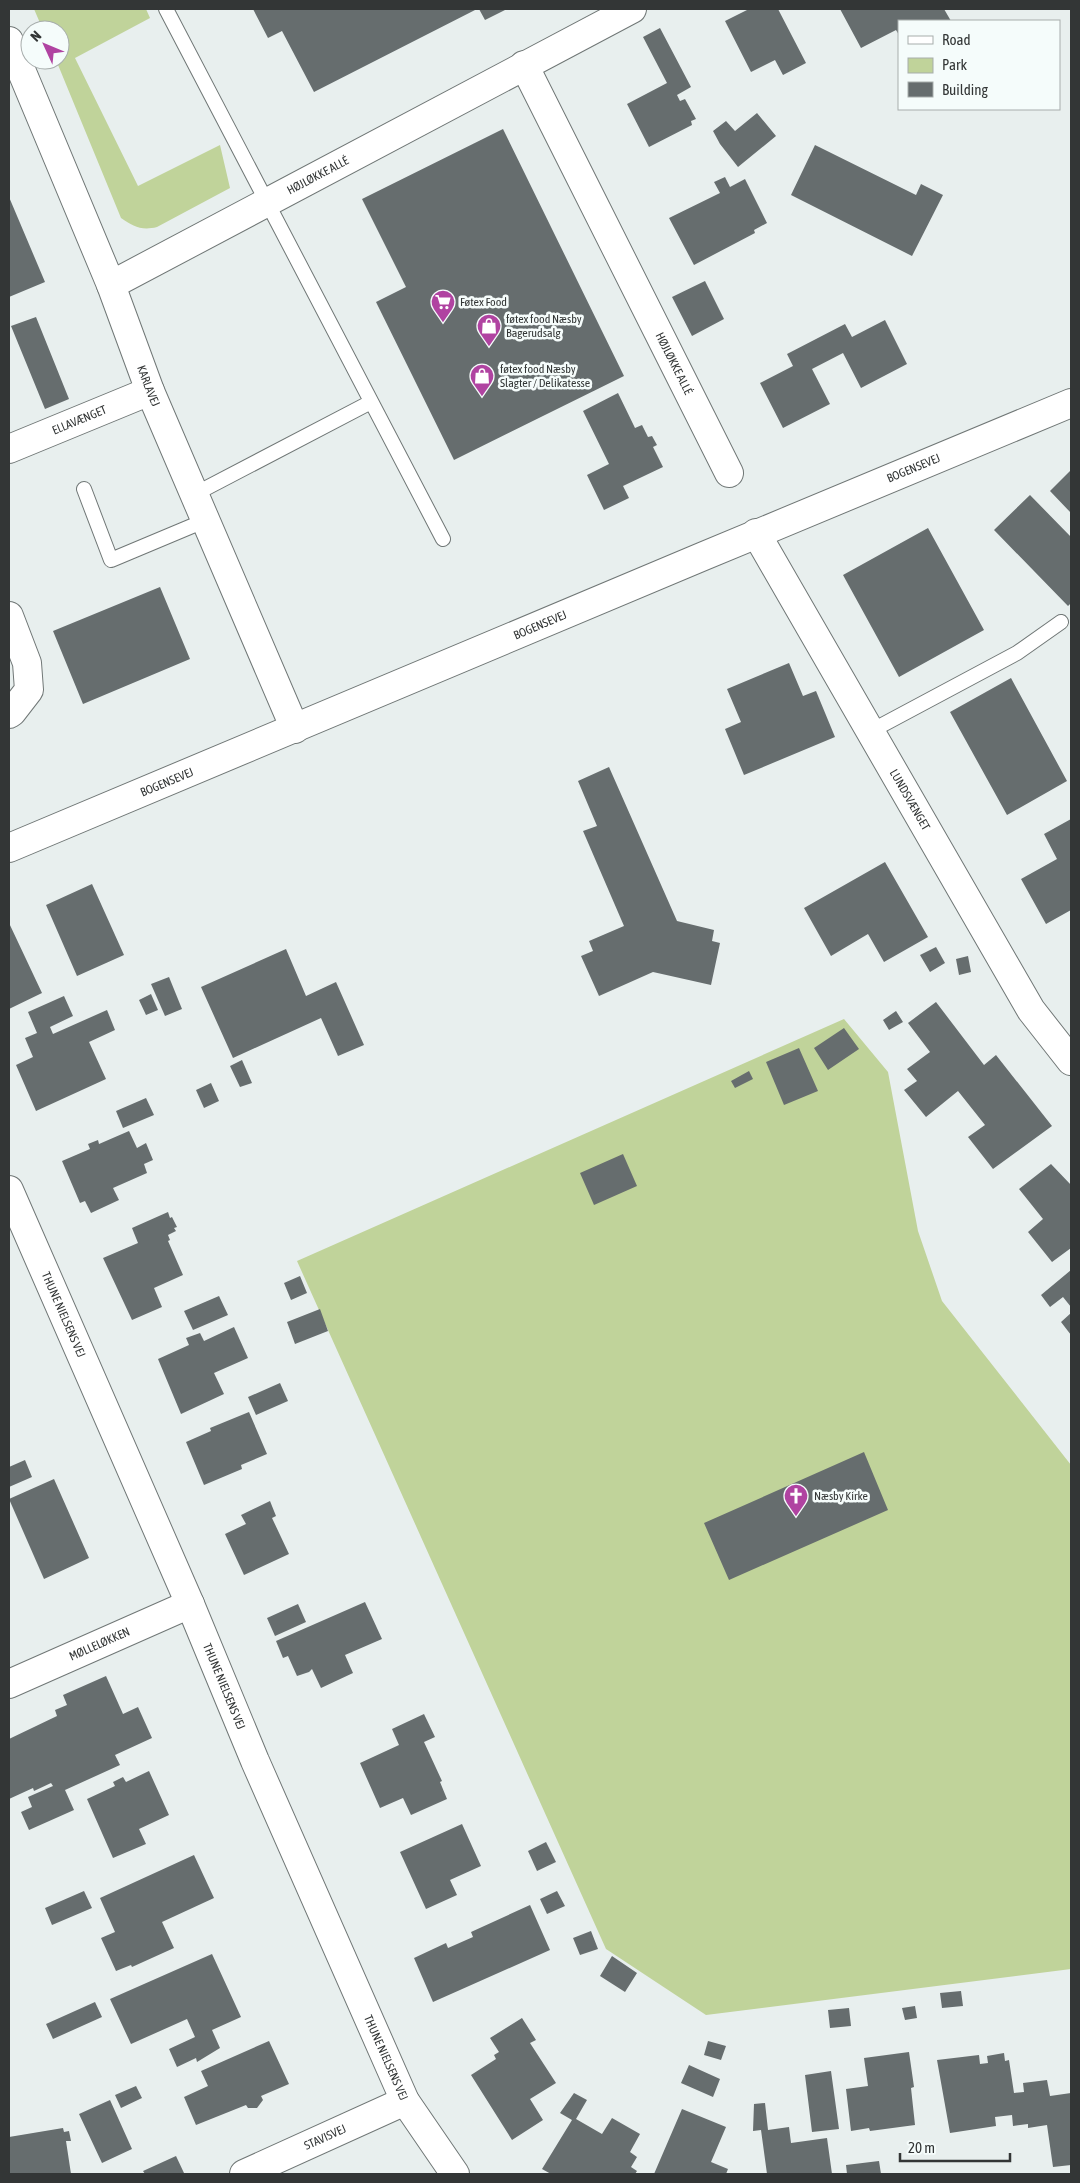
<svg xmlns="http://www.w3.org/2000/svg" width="1080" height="2183" font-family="'Asap Condensed',sans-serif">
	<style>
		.green { fill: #c0d39a }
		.building { fill: #666d6e }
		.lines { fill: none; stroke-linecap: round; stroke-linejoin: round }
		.service-casing { stroke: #707776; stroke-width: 16 }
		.minor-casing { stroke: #707776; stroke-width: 30 }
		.tertiary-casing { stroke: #707776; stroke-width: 30 }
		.service { stroke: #fff; stroke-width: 14 }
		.minor { stroke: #fff; stroke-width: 28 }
		.tertiary { stroke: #fff; stroke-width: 28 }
		.labels { text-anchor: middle; stroke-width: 5; stroke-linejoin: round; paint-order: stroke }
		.street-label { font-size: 12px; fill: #333636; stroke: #f5fcfb }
		.poi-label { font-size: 12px; fill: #333636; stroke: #f5fcfb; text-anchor: start }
	</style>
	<rect width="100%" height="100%" fill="#e8efee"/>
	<path class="green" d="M34,9H146L150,18L75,58L138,186L220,145L230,188L157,227C141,231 133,226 121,218L56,60H60V30H43Z
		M844,1019L888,1072L918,1231L942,1301L1071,1465V1969L706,2015L606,1949L297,1261Z"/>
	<path class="building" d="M253,9H477L314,92L282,31L268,38Z
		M479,9H507L485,20Z
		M749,9H778L806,63L783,75L775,60L751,72L725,21Z
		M840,9H944L951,21H899V35L896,30L861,48Z
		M660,28L691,87L677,95L680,101L685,99L696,119L691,121L692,125L649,147L627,104L667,83L643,37Z
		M757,113L776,136L738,167L720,144L713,131L726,121L735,131Z
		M503,129L624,376L454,460L376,302L406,287L362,199Z
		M815,145L916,195L921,184L943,195L912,256L791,195Z
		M725,177L730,187L745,179L767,223L754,230L755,233L694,265L669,218L720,193L714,182Z
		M9,197L45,282L9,297Z
		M705,281L724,319L692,336L672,297Z
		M36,317L69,399L45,409L11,326Z
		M885,320L907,364L861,388L843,353L812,369L830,404L783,428L760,383L793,366L787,354L845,324L852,337Z
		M618,393L635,428L642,425L648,437L652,436L657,445L653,447L663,467L623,486L629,498L604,510L587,475L609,464L583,411Z
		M1071,470V513L1050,491Z
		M1030,495L1071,537V603L1068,606L994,530Z
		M928,528L984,630L899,677L843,575Z
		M160,587L190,659L83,704L53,631Z
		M789,663L803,696L816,691L835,737L744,775L725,729L741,722L727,689Z
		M1011,678L1067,781L1007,815L950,712Z
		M609,767L677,921L714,930L712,941L720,943L711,985L653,972L599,996L581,956L593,951L589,941L624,926L583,831L597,826L578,781Z
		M1071,819V910L1046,924L1021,879L1057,859L1044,834Z
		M885,862L928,937L884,962L868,934L831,956L804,908Z
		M92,884L124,955L77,976L46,905Z
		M9,923L42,993L9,1009Z
		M936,947L945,963L930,972L920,955Z
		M286,949L306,996L336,982L364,1045L338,1056L321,1018L233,1058L201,987Z
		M968,956L971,972L959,975L956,959Z
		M169,977L182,1009L165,1016L151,984Z
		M151,994L158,1010L146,1015L139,1000Z
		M64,996L73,1016L50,1027L53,1034L107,1010L115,1030L89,1042L106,1079L36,1111L16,1065L33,1057L25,1038L37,1033L28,1012Z
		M936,1002L984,1065L996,1055L1052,1126L993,1169L968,1137L985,1125L958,1091L926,1117L904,1090L917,1081L907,1069L930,1052L908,1023Z
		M896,1011L903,1022L889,1030L883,1020Z
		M844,1028L859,1049L828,1070L814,1048Z
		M799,1048L818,1091L784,1105L766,1062Z
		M242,1060L252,1083L240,1087L230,1066Z
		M749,1071L753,1079L735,1088L731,1081Z
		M211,1083L219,1101L204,1108L196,1090Z
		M146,1098L154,1115L123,1128L116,1111Z
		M129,1131L137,1148L146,1143L153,1160L144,1164L147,1173L113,1188L119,1200L91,1213L85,1201L80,1203L62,1161L90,1149L88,1144L98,1140L99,1144Z
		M623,1154L637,1186L594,1205L580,1173Z
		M1051,1164L1071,1185V1248L1052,1262L1028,1232L1043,1219L1019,1189Z
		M168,1212L170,1218L172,1217L177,1227L174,1228L176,1231L168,1235L170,1240L168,1241L183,1275L154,1288L162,1307L132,1320L103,1258L138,1243L132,1228Z
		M1071,1270V1307L1063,1297L1050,1307L1041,1295Z
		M300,1276L307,1293L291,1300L284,1283Z
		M219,1296L228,1315L193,1330L184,1311Z
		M320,1309L328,1331L295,1344L287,1322Z
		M1071,1313V1335L1061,1322Z
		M234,1327L248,1358L214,1373L224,1394L181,1414L158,1359L189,1345L186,1338L200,1333L204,1341Z
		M280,1383L288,1401L256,1415L248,1397Z
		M249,1412L267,1454L241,1465L242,1469L204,1485L186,1442L211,1431L210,1428Z
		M864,1452L888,1510L729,1580L704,1523Z
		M25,1460L32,1477L9,1487V1467Z
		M54,1479L89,1558L44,1579L9,1499Z
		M270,1501L276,1516L272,1518L289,1554L244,1575L225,1534L246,1524L241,1515Z
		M365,1602L382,1639L345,1655L353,1673L321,1688L312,1669L309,1672L297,1676L288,1656L283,1658L276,1641Z
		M298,1604L306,1622L275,1636L267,1618Z
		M106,1676L123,1714L138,1707L152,1738L115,1755L120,1765L65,1790L74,1810L29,1830L21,1812L32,1807L28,1797L53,1786L51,1783L34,1791L33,1788L9,1799V1739L57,1716L55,1710L67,1705L63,1695Z
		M424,1714L435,1737L424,1742L442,1781L440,1782L447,1799L411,1815L403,1798L380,1808L360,1763L399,1745L392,1729Z
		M149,1771L169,1815L139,1829L146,1844L113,1858L87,1799L115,1786L113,1782L123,1777L126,1782Z
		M462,1824L481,1866L450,1880L457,1895L426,1909L400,1852Z
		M546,1842L556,1862L537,1871L528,1851Z
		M194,1855L214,1898L162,1922L174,1948L132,1967L131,1965L116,1971L101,1938L115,1932L100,1898Z
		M84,1891L92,1908L52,1925L45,1908Z
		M557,1891L565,1906L547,1914L540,1899Z
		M530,1905L550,1950L433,2002L414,1958L446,1943L448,1948L473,1937L471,1932Z
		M591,1931L598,1949L580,1955L573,1938Z
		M212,1954L241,2017L212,2030L220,2048L197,2062L196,2058L177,2067L169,2049L195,2037L187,2019L131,2044L110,1999Z
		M612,1956L637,1973L625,1992L600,1976Z
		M961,1991L963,2006L942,2008L940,1993Z
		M95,2002L102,2017L53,2039L46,2024Z
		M915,2006L917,2018L905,2020L902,2008Z
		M849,2008L851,2026L830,2028L828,2010Z
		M522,2018L536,2040L530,2043L556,2083L530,2099L543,2120L512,2140L471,2075L496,2059L494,2055L499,2052L490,2038Z
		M269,2041L289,2084L261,2096L263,2100L257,2108H248L246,2105L196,2125L184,2097L208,2086L201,2071Z
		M708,2041L726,2046L721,2060L704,2055Z
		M909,2052L914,2087L911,2088L915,2125L870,2131L869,2128L851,2131L846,2089L868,2086L864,2058Z
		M1004,2053L1005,2061L1009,2060L1014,2093L1024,2092L1023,2083L1047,2080L1050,2096L1071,2093V2165L1053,2167L1047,2125L1028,2128V2124L1013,2126L1012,2115L995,2117L996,2126L950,2133L937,2060L979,2055L980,2064L988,2063L987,2056Z
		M689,2065L720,2079L713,2097L681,2083Z
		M831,2071L839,2129L812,2132L805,2075Z
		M136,2086L142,2098L121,2108L115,2095Z
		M574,2093L587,2100L576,2119L602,2134L612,2118L640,2134L630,2152L637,2157L631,2167L637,2171L635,2174H551L542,2169L572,2120L560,2113Z
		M110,2100L132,2149L102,2163L79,2114Z
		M765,2103L768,2130L789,2127L791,2143L827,2138L832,2174H767L761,2130L753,2131L754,2104Z
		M682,2109L726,2127L711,2162L728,2169L726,2174H654Z
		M63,2128L64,2132L69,2131L71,2141H66L71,2174H9V2137Z
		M176,2156L184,2173L145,2174L143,2171Z
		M879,2161L881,2174H847L846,2165Z"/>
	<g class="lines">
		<defs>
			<path id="service" d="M166,9L443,539
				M84,489L111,560L204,521
				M193,495L371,402
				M871,731L1017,653L1061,622"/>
			<g id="minor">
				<path id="s1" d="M9,41L111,285L150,391L295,729"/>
				<path id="s2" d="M524,65L729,473"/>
				<path id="s3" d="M111,285L632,9"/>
				<path id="s4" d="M9,449L150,391"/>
				<path id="s5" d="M756,533L1031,1010L1071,1061"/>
				<path d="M9,616L27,663L29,690L12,712L9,714"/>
				<path id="s6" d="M9,1190L190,1604L255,1761L405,2101L455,2174"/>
				<path id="s7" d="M9,1684L190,1604"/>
				<path id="s8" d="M244,2174L405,2101"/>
			</g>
			<g id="tertiary">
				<path id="s9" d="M9,848C364,701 716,549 1071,403"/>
			</g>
		</defs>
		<use href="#service" class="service-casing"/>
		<use href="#minor" class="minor-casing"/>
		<use href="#tertiary" class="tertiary-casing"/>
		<use href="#service" class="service"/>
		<use href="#minor" class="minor"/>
		<use href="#tertiary" class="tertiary"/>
	</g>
	<defs>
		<symbol id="supermarket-pin" viewBox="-11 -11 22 30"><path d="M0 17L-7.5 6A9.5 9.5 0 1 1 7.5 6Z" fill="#b043a1" stroke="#f5fcfb"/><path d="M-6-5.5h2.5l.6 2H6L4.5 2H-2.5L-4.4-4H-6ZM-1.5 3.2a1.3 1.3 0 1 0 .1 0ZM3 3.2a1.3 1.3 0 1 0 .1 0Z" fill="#fff"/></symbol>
		<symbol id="shop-pin" viewBox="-11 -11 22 30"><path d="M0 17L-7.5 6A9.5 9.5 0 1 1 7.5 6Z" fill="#b043a1" stroke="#f5fcfb"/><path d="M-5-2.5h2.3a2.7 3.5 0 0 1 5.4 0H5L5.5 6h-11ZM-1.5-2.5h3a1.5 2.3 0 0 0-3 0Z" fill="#fff"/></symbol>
		<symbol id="church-pin" viewBox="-11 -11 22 30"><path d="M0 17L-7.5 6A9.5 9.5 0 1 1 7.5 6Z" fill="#b043a1" stroke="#f5fcfb"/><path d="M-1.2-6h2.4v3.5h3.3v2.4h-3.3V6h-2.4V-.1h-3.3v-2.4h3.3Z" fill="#fff"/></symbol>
	</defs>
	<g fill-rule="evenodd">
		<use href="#supermarket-pin" x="429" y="288" width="28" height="38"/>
		<use href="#shop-pin" x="475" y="312" width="28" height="38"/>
		<use href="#shop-pin" x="468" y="362" width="28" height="38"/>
		<use href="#church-pin" x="782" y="1482" width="28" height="38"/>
	</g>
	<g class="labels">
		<g class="street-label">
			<text dy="4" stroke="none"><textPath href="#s3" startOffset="234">HØJLØKKE ALLÉ</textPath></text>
			<text dy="4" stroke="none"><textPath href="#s2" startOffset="334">HØJLØKKE ALLÉ</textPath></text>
			<text dy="4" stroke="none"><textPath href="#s1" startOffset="372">KARLAVEJ</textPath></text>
			<text dy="4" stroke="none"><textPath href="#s4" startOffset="76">ELLAVÆNGET</textPath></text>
			<text dy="4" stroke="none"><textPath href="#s9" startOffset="981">BOGENSEVEJ</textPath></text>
			<text dy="4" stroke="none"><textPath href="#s9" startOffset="576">BOGENSEVEJ</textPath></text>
			<text dy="4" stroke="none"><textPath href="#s9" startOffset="171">BOGENSEVEJ</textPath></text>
			<text dy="4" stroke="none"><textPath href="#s5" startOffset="308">LUNDSVÆNGET</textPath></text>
			<text dy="4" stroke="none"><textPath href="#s6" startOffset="136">THUNE NIELSENS VEJ</textPath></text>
			<text dy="4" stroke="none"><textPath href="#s7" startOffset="99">MØLLELØKKEN</textPath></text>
			<text dy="4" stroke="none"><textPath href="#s6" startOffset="541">THUNE NIELSENS VEJ</textPath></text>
			<text dy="4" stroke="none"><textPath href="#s6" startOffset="946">THUNE NIELSENS VEJ</textPath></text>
			<text dy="4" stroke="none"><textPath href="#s8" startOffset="89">STAVISVEJ</textPath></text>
		</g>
		<g class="poi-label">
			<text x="460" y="306">Føtex Food</text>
			<text x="506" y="323">føtex food Næsby<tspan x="506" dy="14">Bagerudsalg</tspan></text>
			<text x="500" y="373">føtex food Næsby<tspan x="500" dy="14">Slagter / Delikatesse</tspan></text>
			<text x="814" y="1500">Næsby Kirke</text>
		</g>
	</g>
	<rect width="1080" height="2183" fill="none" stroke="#333636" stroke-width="20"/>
	<rect x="898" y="20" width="162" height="90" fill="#f5fcfb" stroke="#a7adac"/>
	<rect x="908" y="36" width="25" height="8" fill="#ffffff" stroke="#a7adac"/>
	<text x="942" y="45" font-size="15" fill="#333636">Road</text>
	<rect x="908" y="58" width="25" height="15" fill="#c0d39a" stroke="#a7adac"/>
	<text x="942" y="70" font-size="15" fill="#333636">Park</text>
	<rect x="908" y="82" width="25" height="15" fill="#666d6e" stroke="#a7adac"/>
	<text x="942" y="95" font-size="15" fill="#333636">Building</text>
	<g transform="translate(45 45) rotate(314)"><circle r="24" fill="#f5fcfb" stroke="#a7adac"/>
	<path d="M0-4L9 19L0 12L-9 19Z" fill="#b043a1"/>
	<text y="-8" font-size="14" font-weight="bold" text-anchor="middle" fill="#333636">N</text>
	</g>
	<path d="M900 2153v8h110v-8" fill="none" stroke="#333636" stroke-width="2.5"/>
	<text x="908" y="2153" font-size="15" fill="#333636" stroke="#f5fcfb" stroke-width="4" paint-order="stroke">20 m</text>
</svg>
